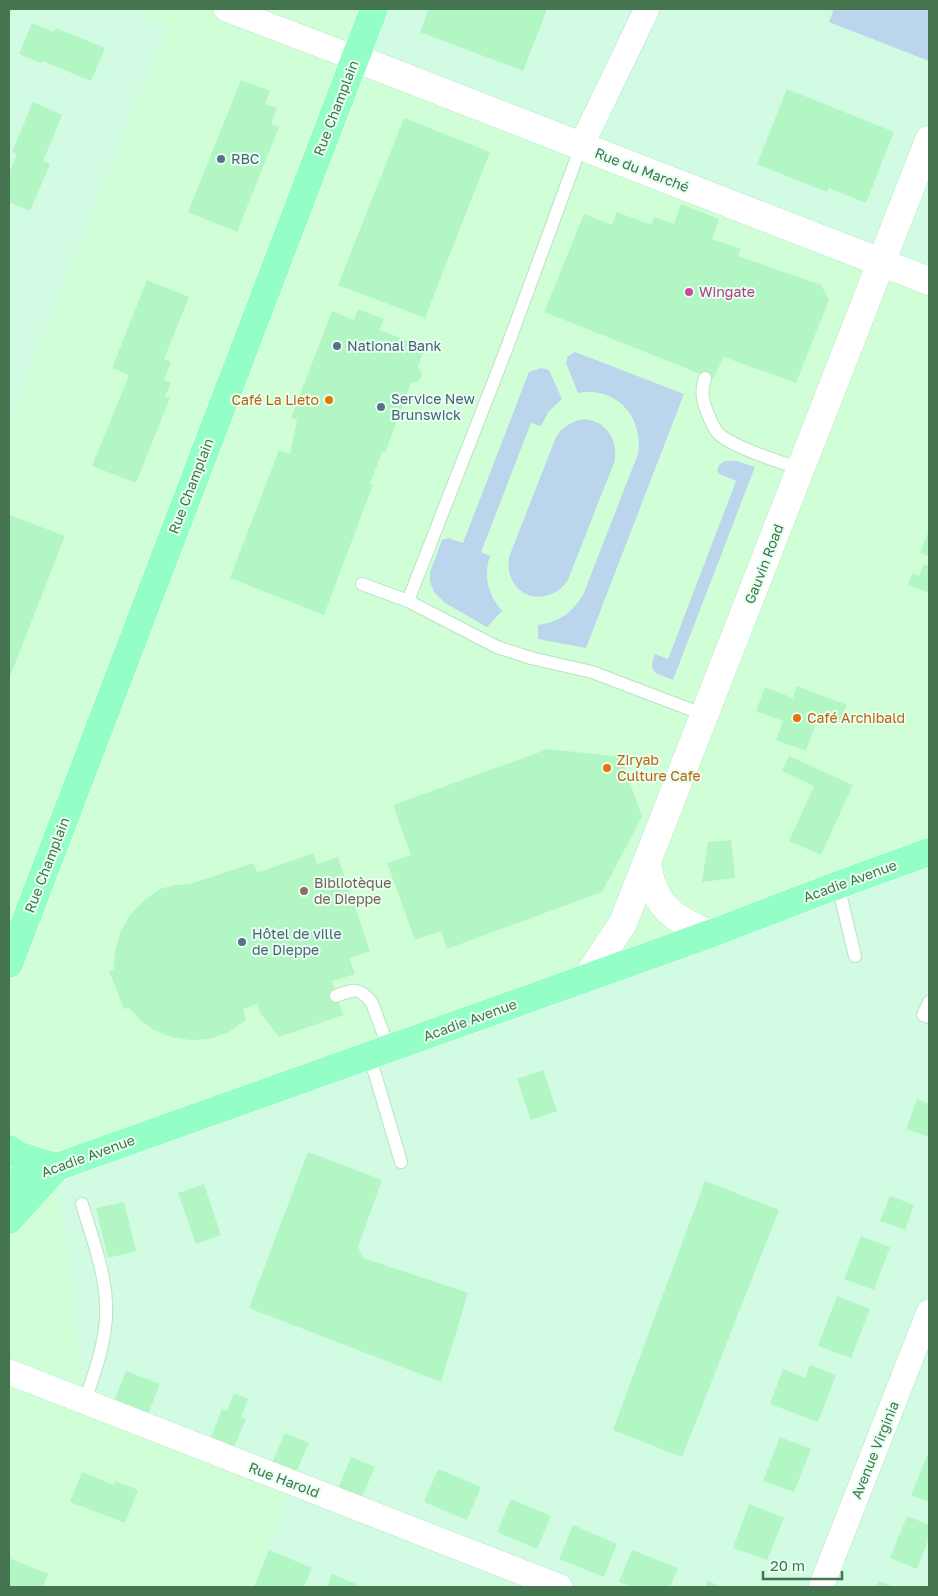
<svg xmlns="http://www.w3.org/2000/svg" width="938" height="1596" font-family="'Golos Text',sans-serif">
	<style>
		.residential { fill: #d1fbe2 }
		.commercial { fill: #d0ffd7 }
		.green { fill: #bbd6ec }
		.building { fill: #b2f6c3 }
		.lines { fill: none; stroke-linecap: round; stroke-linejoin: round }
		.lane-casing { stroke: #b9e2c6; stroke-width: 14 }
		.street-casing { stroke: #b9e2c6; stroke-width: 26 }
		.secondary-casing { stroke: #b8eac8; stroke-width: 29 }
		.primary-casing { stroke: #fff; stroke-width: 29 }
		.lane { stroke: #fff; stroke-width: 12 }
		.street { stroke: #fff; stroke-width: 25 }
		.secondary { stroke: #fff; stroke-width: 28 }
		.primary { stroke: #93ffc6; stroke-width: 28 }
		.service-dot { fill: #5c6f8a; stroke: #e5fff1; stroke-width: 2 }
		.hotel-dot { fill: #d1479c; stroke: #e5fff1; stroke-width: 2 }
		.food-dot { fill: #e8710a; stroke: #e5fff1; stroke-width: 2 }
		.education-dot { fill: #8d6e63; stroke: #e5fff1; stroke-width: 2 }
		.labels { text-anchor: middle; stroke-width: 4; stroke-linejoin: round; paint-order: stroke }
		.street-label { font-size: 14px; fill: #44754e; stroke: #e5fff1 }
		.service-label { font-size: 14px; fill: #4e5e75; stroke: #e5fff1; text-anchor: start }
		.hotel-label { font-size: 14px; fill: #b23c85; stroke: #e5fff1; text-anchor: start }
		.food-label { font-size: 14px; fill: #c56008; stroke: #e5fff1; text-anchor: start }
		.education-label { font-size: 14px; fill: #785e54; stroke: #e5fff1; text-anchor: start }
	</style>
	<rect width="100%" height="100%" fill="#ddfeec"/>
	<path class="residential" d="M9,9H128L168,24L9,421Z
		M374,9H929V281L355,58Z
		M929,852V1587H252L293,1483L85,1401L57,1167Z"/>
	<path class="commercial" d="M128,9H374L355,57L929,281V852L57,1167L85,1401L294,1483L252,1587H9V421L168,25Z"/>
	<path class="green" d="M834,9H929V61L829,22Z
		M575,352L684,394L586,648L538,639V625C559,622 572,613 583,595L638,454C644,417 616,386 578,393L566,363L568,356Z
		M541,368L549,370L562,399L549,411L541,426L531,423L481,552L490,556C483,577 488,594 502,611L487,627L445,603L434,592L430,582V572L442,540L448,538L463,543L529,372Z
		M585,419C607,422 617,439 615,460L568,580C546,612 503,595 509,557L556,437C563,426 572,421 585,419Z
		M725,461H736L755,467L673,680C656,673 647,674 655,654L668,659L736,481L720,474L717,471L719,465Z"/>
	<path class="building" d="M429,9H547L523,71L420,32Z
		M32,23L54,32L56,28L105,48L91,81L42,61L41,63L19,54Z
		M241,80L270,91L265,104L277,108L271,124L279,127L237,232L188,212Z
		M787,89L894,132L866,203L829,188L827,192L757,164Z
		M33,102L62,115L43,161L50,164L30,211L9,202V174L17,154L12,152Z
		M404,118L490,152L425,318L338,285Z
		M681,204L719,219L712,239L741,249L738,256L821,285L829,300L796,383L724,357L713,379L544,312L584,214L612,225L617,212L651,225L654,217L674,224Z
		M147,280L189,297L164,359L171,362L164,380L171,383L165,397L170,398L136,483L92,466L129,375L112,368Z
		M358,309L384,319L379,330L425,347L418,367L422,373L421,377L419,381L411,383L385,453L382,452L370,484L373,485L324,615L230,578L279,450L290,454L297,420L291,418L332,311L354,320Z
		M10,515L65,536L9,679V518Z
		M929,530V556L920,553Z
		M924,564L929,566V593L908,585L912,573L919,576Z
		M797,686L847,705L840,722L819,715L806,751L776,740L783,721L756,711L765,687L793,698Z
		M548,749L621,757L642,817L602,892L447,949L441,931L415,940L387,863L411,855L393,805Z
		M789,756L853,785L821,855L789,841L814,786L782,771Z
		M731,840L735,878L702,882L708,842Z
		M313,853L317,864L338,857L370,951L349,958L355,974L332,981L343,1015L279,1037L261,1014L257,1004L243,1009L246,1020L229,1032L210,1039L190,1040L171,1037L154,1030L140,1020L129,1008L124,1009L109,971L114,969L115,951L120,933L130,915L144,900L160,889L175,885L190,884L254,863L257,873Z
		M543,1070L557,1111L531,1120L517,1079Z
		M917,1099L929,1104V1137L906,1129Z
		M308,1152L382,1180L358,1247L363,1258L468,1293L441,1382L249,1308Z
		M705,1181L779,1210L682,1457L613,1430Z
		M204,1184L221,1235L196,1244L178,1193Z
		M890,1196L914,1205L905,1230L880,1221Z
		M124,1202L136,1251L108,1258L96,1208Z
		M861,1236L890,1247L874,1290L844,1279Z
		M837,1296L870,1309L851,1358L818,1346Z
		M810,1365L836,1375L818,1422L770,1404L783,1369L805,1378Z
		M126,1371L160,1384L148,1414L114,1401Z
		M234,1393L248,1399L241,1417L246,1419L234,1447L211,1437L222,1409L227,1411Z
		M285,1433L309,1443L295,1475L271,1465Z
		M780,1437L811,1449L794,1492L763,1481Z
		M929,1451V1502L911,1495Z
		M351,1457L375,1467L361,1499L338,1489Z
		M438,1469L481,1487L467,1520L424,1502Z
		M82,1472L114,1485L115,1481L138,1490L125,1523L70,1502Z
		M511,1499L551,1516L537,1549L497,1532Z
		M749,1504L784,1518L767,1560L733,1548Z
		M907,1516L929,1525V1538L917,1569L890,1558Z
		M573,1525L617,1544L604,1577L559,1559Z
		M269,1550L312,1568L304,1587H254Z
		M632,1550L678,1568L670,1587H632L619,1582Z
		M9,1558L48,1574L43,1587H9Z
		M332,1574L363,1587H327Z
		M707,1581L724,1587H705Z
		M879,1581L894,1587H876Z"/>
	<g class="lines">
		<defs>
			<path id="lane" d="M705,378C701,390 702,397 706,409C709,417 712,426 718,433C731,447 781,462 801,469
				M362,584L408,601L497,647L531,658L592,672L705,715
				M408,601L506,350L581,146
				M838,885L855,956
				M336,996C353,989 360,987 372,1003L389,1049
				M929,1002L923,1015L929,1017
				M368,1056L375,1074L401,1162
				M82,1204C94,1244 111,1286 105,1328C102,1353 93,1377 85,1401"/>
			<path id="street" d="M226,9L355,58
				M581,146L647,9
				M9,1372L560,1587
				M821,1587L929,1312"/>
			<path id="secondary" d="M355,58L929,281
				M647,864C654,906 673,919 710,934
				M586,979L623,923L929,140"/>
			<path id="primary" d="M9,964L374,9
				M9,1149L18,1155L56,1167
				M9,1184L710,934L838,885L929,852
				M9,1220L55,1169"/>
		</defs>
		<use href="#lane" class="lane-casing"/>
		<use href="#street" class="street-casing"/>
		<use href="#secondary" class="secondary-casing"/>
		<use href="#primary" class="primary-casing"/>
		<use href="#lane" class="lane"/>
		<use href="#street" class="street"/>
		<use href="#secondary" class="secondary"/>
		<use href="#primary" class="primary"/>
	</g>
	<g class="service-dot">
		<circle cx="221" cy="159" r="5"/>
		<circle cx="337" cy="346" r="5"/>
		<circle cx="381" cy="407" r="5"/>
		<circle cx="242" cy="942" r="5"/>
	</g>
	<circle class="hotel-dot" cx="689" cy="292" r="5"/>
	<g class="food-dot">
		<circle cx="329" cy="400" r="5"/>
		<circle cx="797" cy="718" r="5"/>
		<circle cx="607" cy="768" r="5"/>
	</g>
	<circle class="education-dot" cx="304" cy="891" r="5"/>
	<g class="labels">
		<g class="street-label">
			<text transform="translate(336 108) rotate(-69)" y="5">Rue Champlain</text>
			<text transform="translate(642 170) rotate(21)" y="5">Rue du Marché</text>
			<text transform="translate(191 486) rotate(-69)" y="5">Rue Champlain</text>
			<text transform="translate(764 564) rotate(-69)" y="5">Gauvin Road</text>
			<text transform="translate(47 865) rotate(-69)" y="5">Rue Champlain</text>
			<text transform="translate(850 881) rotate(-20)" y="5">Acadie Avenue</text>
			<text transform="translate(470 1020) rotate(-20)" y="5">Acadie Avenue</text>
			<text transform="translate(88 1156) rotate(-20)" y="5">Acadie Avenue</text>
			<text transform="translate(875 1450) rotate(-68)" y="5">Avenue Virginia</text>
			<text transform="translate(284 1480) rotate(21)" y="5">Rue Harold</text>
		</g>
		<g class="service-label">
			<text x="231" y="164">RBC</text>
			<text x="347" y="351">National Bank</text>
			<text x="391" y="404">Service New<tspan x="391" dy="16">Brunswick</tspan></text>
			<text x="252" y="939">Hôtel de ville<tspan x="252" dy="16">de Dieppe</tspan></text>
		</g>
		<g class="hotel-label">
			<text x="699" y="297">Wingate</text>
		</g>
		<g class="food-label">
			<text x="319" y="405" text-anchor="end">Café La Lieto</text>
			<text x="807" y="723">Café Archibald</text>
			<text x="617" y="765">Ziryab<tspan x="617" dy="16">Culture Cafe</tspan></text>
		</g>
		<g class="education-label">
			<text x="314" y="888">Bibliotèque<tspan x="314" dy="16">de Dieppe</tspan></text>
		</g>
	</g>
	<rect width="938" height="1596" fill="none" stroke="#44754e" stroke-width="20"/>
	<path d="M763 1571v8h79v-8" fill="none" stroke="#44754e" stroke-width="2.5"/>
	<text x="770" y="1571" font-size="15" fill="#44754e" stroke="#e5fff1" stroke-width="4" paint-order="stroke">20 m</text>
</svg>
